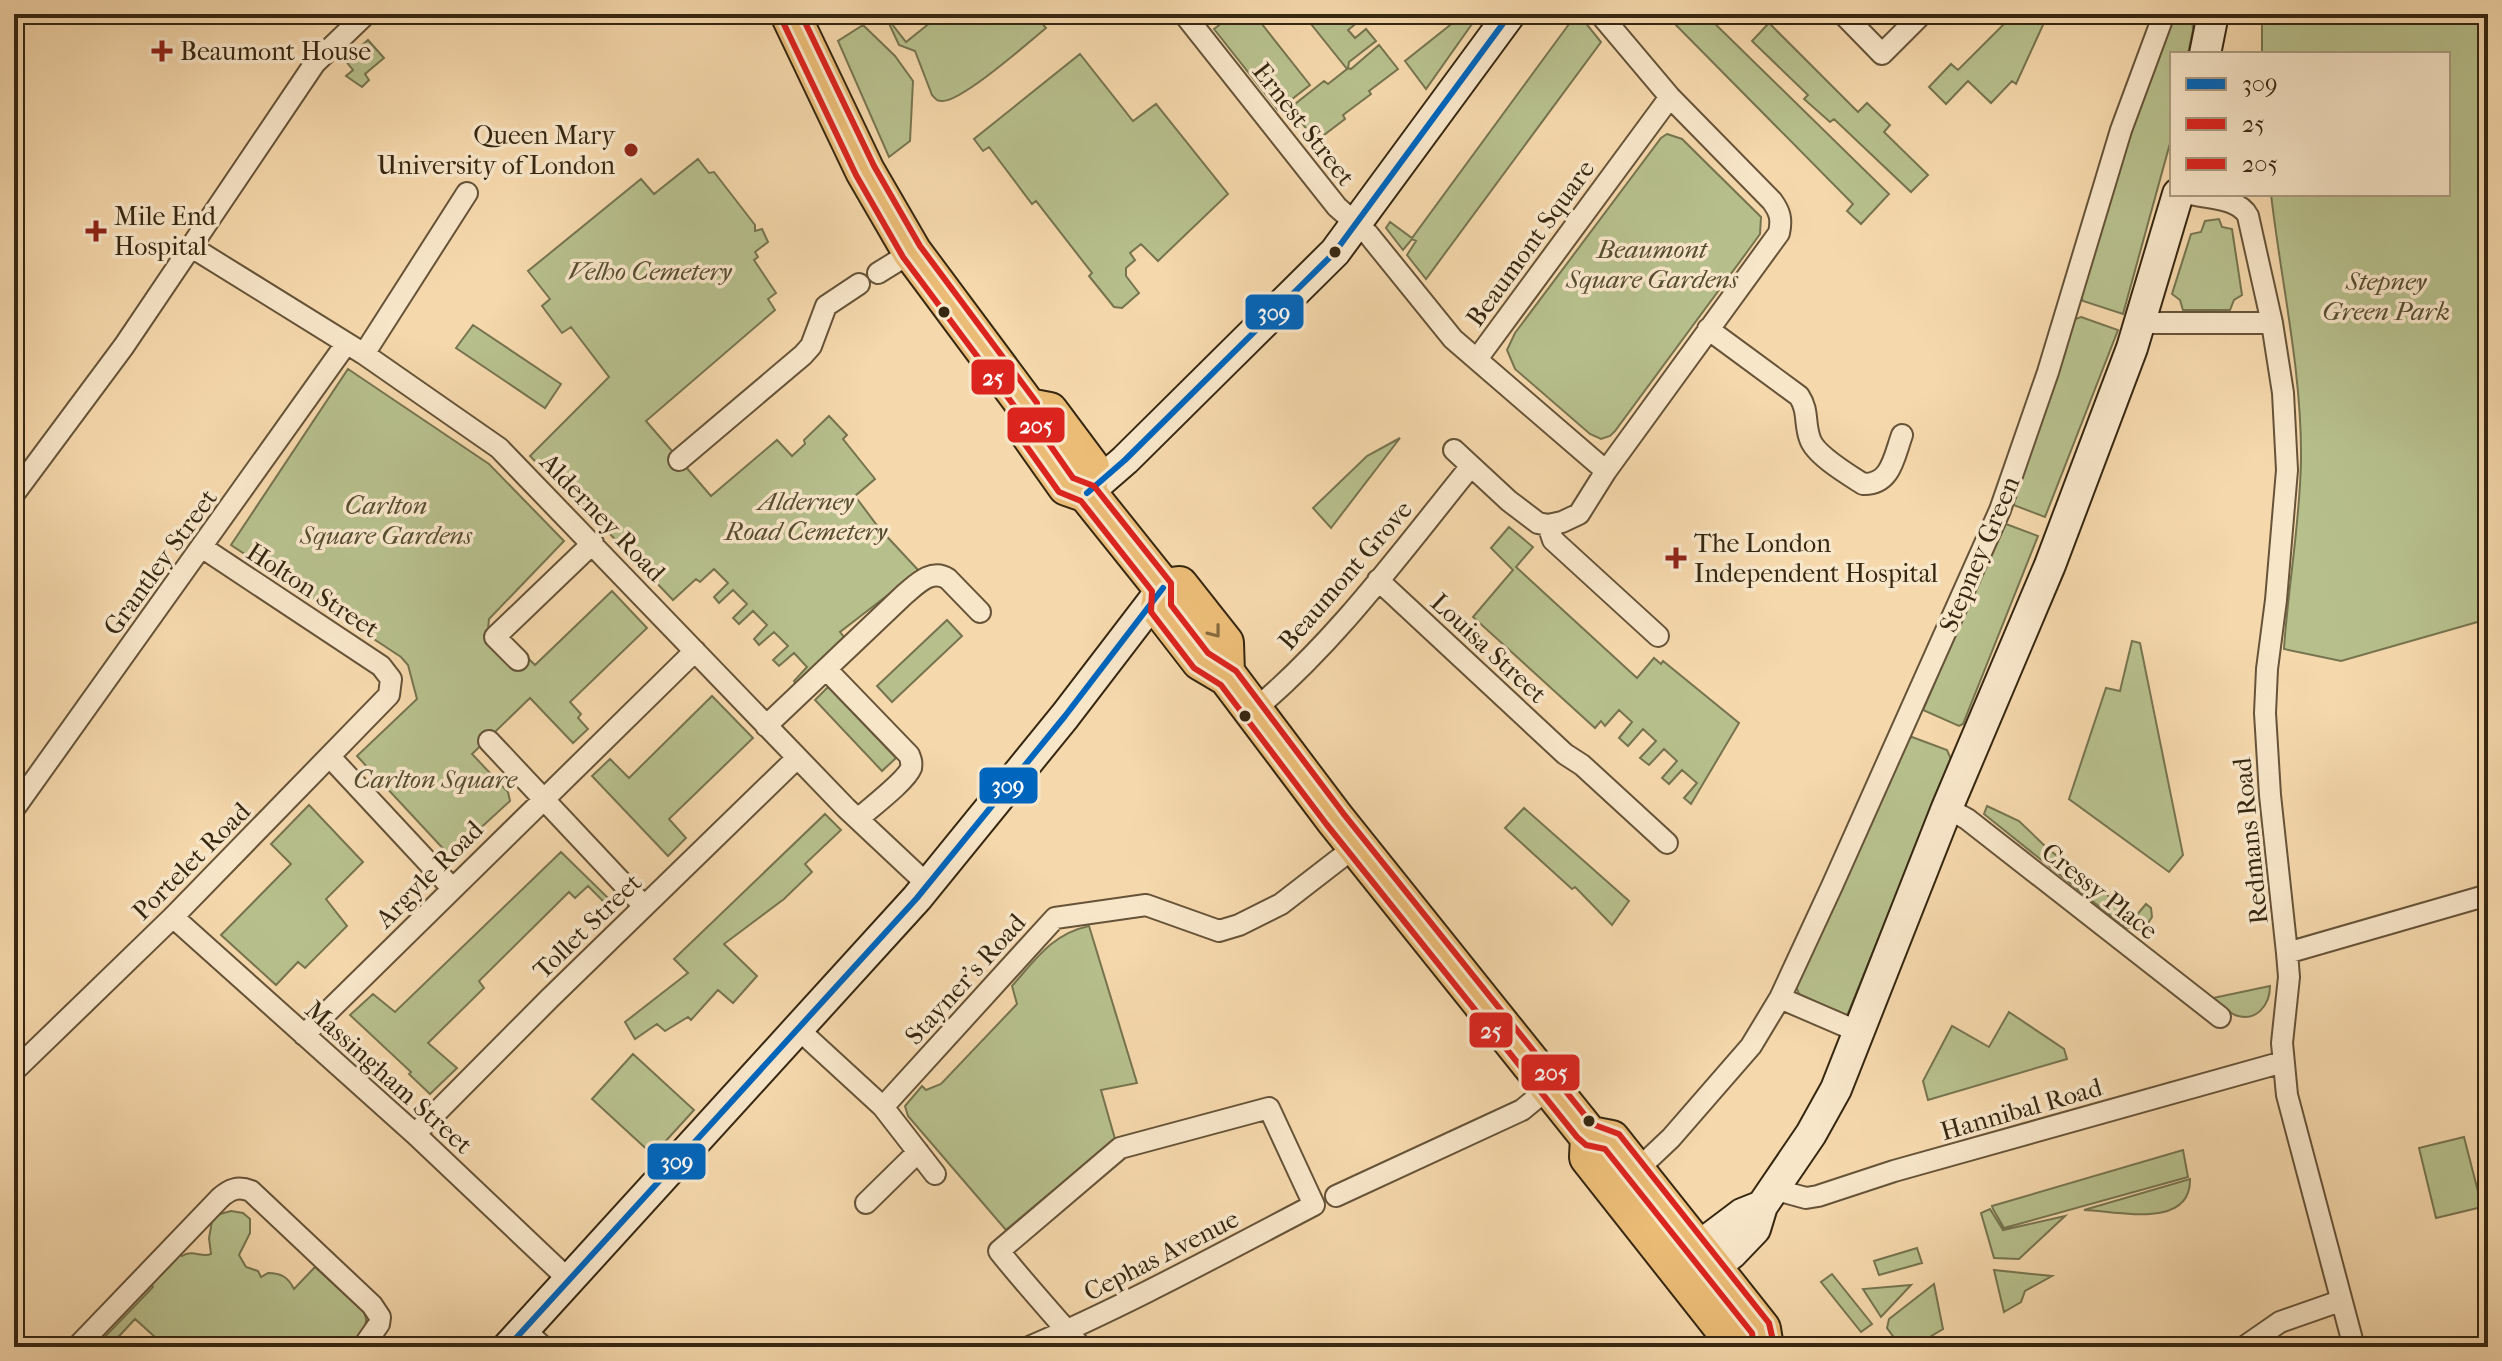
<svg xmlns="http://www.w3.org/2000/svg" width="2502" height="1361" font-family="'IM FELL French Canon',serif">
	<style>
		.green { fill: #b7c08d; stroke: #76744f; stroke-width: 2 }
		.lines { fill: none; stroke-linecap: round; stroke-linejoin: round }
		.street-casing { stroke: #665338; stroke-width: 24 }
		.secondary-casing { stroke: #362711; stroke-width: 34 }
		.highway-casing { stroke: #362711; stroke-width: 42 }
		.street { stroke: #f8e6c9; stroke-width: 20 }
		.secondary { stroke: #f8e6c9; stroke-width: 30 }
		.highway { stroke: #eabc76; stroke-width: 38 }
		.bus-1-casing { stroke: #f8e6c9; stroke-width: 12 }
		.bus-2-casing { stroke: #f8e6c9; stroke-width: 12 }
		.bus-3-casing { stroke: #f8e6c9; stroke-width: 12 }
		.bus-1 { stroke: #0065bd; stroke-width: 6 }
		.bus-2 { stroke: #dc241f; stroke-width: 6 }
		.bus-3 { stroke: #dc241f; stroke-width: 6 }
		.oneway { stroke: #876a3e }
		.poi-dot { fill: #8f2418; stroke: #f8e6c9; stroke-width: 3 }
		.bus-dot { fill: #362711; stroke: #f8e6c9; stroke-width: 3 }
		.labels { text-anchor: middle; stroke-width: 7; stroke-linejoin: round; paint-order: stroke }
		.poi-label { font-size: 26px; fill: #362711; stroke: #f8e6c9; text-anchor: start }
		.street-label { font-size: 26px; fill: #362711; stroke: #f8e6c9 }
		.park-label { font-size: 26px; font-style: italic; fill: #564d30; stroke: #f8e6c9 }
		.line-badge { stroke: #f8e6c9; stroke-width: 3 }
		.badge-label { font-size: 22px; text-anchor: middle; font-weight: bold; fill: #fff }
	</style>
	<rect width="100%" height="100%" fill="#f5d8ac"/>
	<filter id="stains"><feTurbulence type="fractalNoise" baseFrequency=".0025" numOctaves="4"/><feColorMatrix values="0 0 0 0 .2 0 0 0 0 .09 0 0 0 0 .02 0 0 0 .5 -.17"/></filter>
	<radialGradient id="worn" r=".72"><stop offset=".6" stop-color="#630" stop-opacity="0"/><stop offset="1" stop-color="#630" stop-opacity=".3"/></radialGradient>
	<path class="green" d="M941,14H1034L1046,28C1028,43 961,102 942,101C936,101 936,99 932,95L915,51L899,45L885,15L906,42Z
		M1234,14H1254L1310,85L1278,110L1214,29Z
		M1303,14H1354L1359,21L1348,30L1355,38L1366,29L1376,41L1349,62L1348,68L1351,69L1379,45L1398,69L1369,91L1371,94L1343,115L1345,119L1316,141L1290,108L1324,81L1328,84L1347,69Z
		M1464,14H1479L1426,89L1405,61Z
		M1665,14H1705L1889,194L1861,224L1847,211L1853,204Z
		M2014,14H2048L2016,84L2012,81L1991,103L1968,81L1946,104L1929,87L1951,64L1958,70Z
		M2175,14H2186L2192,17L2193,30L2188,54H2172V136L2123,314L2083,301L2081,297L2113,175L2170,18Z
		M2262,14H2488V619L2341,661L2284,649C2288,586 2300,524 2301,460C2302,371 2281,282 2271,194H2448V54H2262Z
		M1580,16L1601,42L1426,279L1407,255L1416,241L1412,239L1403,250L1386,228L1390,222L1412,238L1572,20L1575,22Z
		M1769,23L1858,112L1867,103L1890,125L1884,132L1928,175L1911,192L1834,119L1830,122L1804,99L1808,95L1752,41Z
		M863,25L895,56L913,81L910,141L889,157L838,41Z
		M368,40L384,58L365,74L369,80L362,87L346,76L353,70L345,60Z
		M1080,54L1133,121L1156,104L1228,194L1158,261L1141,244L1130,253L1135,260L1126,268V276L1139,293L1122,308L1114,307L1089,276L1092,273L1036,201L1032,204L989,147L983,151L974,139Z
		M1667,134L1682,139L1761,217L1760,234L1747,252L1615,431L1610,436L1601,439L1590,434L1515,369L1507,350L1515,333L1661,138Z
		M698,159L709,173L714,172L755,225V231L762,229L768,242L755,252L758,257L754,260L776,293L768,299L775,310L646,421L711,496L777,440L792,456L805,444L804,440L829,416L847,435L843,439L875,479L855,496L879,528L919,571L840,632L844,637L796,684L794,681L807,667L794,653L779,666L773,660L788,646L774,632L759,645L754,639L767,625L753,611L739,624L733,618L747,604L733,590L719,603L714,597L728,583L714,569L700,582L696,579L673,600L565,487L554,480L530,456L609,377L571,327L562,333L542,306L550,299L528,271L641,179L654,194Z
		M2219,219L2222,227L2232,229L2242,295L2234,300L2230,310H2183L2180,300L2172,294L2191,234L2201,232L2205,221Z
		M2081,317L2118,330L2045,517L2011,504L2075,319Z
		M473,325L561,384L545,408L456,348Z
		M348,369L489,464L564,541L489,619L487,639L524,654L535,665L612,591L647,628L570,702L581,714L578,718L588,729L573,743L530,698L472,754L508,792L510,801L450,856L357,756L417,699L408,665L401,657L231,545Z
		M1400,438L1331,528L1313,508L1367,456Z
		M2006,524L2038,536L1963,724L1959,726L1923,710L2002,526Z
		M1509,527L1533,547L1516,567L1637,678L1654,658L1661,664L1663,661L1739,723L1691,804L1684,798L1697,783L1682,770L1669,784L1662,778L1677,761L1664,749L1649,765L1640,758L1656,741L1643,729L1628,746L1619,738L1632,722L1619,710L1605,726L1601,721L1595,728L1473,617L1513,570L1491,548Z
		M947,620L962,636L892,702L877,686Z
		M2132,641L2140,643L2183,855L2169,872L2069,799L2106,688L2120,691Z
		M828,687L896,758L882,771L815,700Z
		M712,696L753,738L669,819L686,838L668,856L592,776L610,759L629,778Z
		M1912,737L1947,750L1951,759L1847,1016L1799,994L1796,987L1909,739Z
		M309,805L363,862L326,899L347,926L305,968L298,962L276,985L221,935L291,864L271,844Z
		M1987,806L2019,821L2047,848L2135,917L2146,904L2151,908L2152,917L2146,926L2126,928L1984,814Z
		M1524,808L1629,901L1612,925L1578,890L1575,887L1572,889L1505,828Z
		M825,814L841,830L805,864L812,872L784,899L724,944L757,976L733,1003L718,990L691,1020L688,1017L665,1031L657,1024L635,1039L625,1022L688,973L674,959Z
		M561,852L608,898L604,902L588,886L575,898L569,892L479,981L484,988L428,1043L457,1068L430,1094L409,1074L411,1072L350,1015L373,994L395,1012Z
		M1089,926L1137,1083L1101,1090L1115,1139L1006,1230L908,1116L905,1106L922,1086L926,1090L941,1084L1017,1004L1012,986C1036,959 1052,934 1089,926Z
		M2270,986C2270,1005 2256,1023 2235,1015C2227,1011 2220,1003 2213,998Z
		M2009,1012L2064,1049L2067,1059L1928,1100L1923,1081L1952,1026L1989,1047Z
		M633,1054L694,1110L653,1155L592,1099Z
		M2464,1137L2482,1207L2436,1218L2419,1148Z
		M2183,1150L2188,1177L2004,1228L1993,1209L1992,1206Z
		M2190,1179C2191,1230 2117,1211 2084,1210Z
		M1990,1209L2003,1230L2065,1216L2019,1259L1994,1258L1981,1213Z
		M231,1211L243,1213L250,1219V1233L239,1255L246,1267L258,1271L261,1277L268,1273C281,1273 288,1277 294,1289L315,1267L364,1312C371,1327 359,1337 349,1347H166L135,1319L109,1347H95L153,1287L149,1283L179,1253L182,1256C193,1249 201,1258 211,1254L209,1238L212,1221L220,1214Z
		M1917,1248L1922,1263L1879,1275L1874,1261Z
		M1994,1270L2052,1276L2025,1291L2021,1302L2004,1312Z
		M1832,1274L1872,1324L1861,1332L1821,1282Z
		M1934,1284L1943,1329L1913,1347H1901L1887,1328L1889,1319Z
		M1911,1285L1881,1317L1863,1289Z"/>
	<g class="lines">
		<defs>
			<path id="street" d="M1184,14L1337,207L1368,234L1453,339L1606,471
				M1843,14L1882,54L1922,14
				M2190,194C2208,198 2239,198 2248,216L2272,323L2283,393L2287,470L2276,600L2267,669L2265,713L2270,795L2287,953L2289,977L2282,1043L2287,1095L2354,1347
				M190,246L364,354L499,448L846,808L928,885
				M878,273L912,252
				M2140,323H2272
				M1708,329L1799,396C1809,411 1804,423 1810,439C1815,455 1849,475 1863,484C1891,485 1894,457 1902,435
				M364,354L467,193
				M1477,359L1670,97
				M1454,450L1509,501L1538,523L1548,525L1562,522L1579,514L1606,471L1779,233C1782,219 1780,212 1772,201L1670,97L1600,14
				M679,460L803,355L811,346L826,306L859,284
				M14,494L124,346L315,63L366,14
				M1548,525L1553,540L1658,636
				M1378,580L1565,754L1582,765L1667,843
				M518,660L495,637L593,543
				M826,669L909,755C911,760 912,762 911,768C906,781 870,808 858,819
				M1253,711C1337,641 1402,551 1471,466
				M766,726L905,594C917,584 932,568 948,579L980,612
				M489,741L644,906
				M330,757L452,888
				M1947,808L1967,819L2220,1017
				M14,809L346,344
				M173,917L415,1134L568,1279
				M2287,953L2488,895
				M1780,998L1859,1032
				M797,1028L883,1107L935,1174
				M304,1035L695,651
				M14,1071L173,917L389,695L391,679L381,666L203,548
				M883,1107L1055,918L1146,905L1219,931L1239,925L1281,904L1356,846
				M415,1134L549,999L797,758
				M1635,1172L1671,1138L1751,1046L1780,998L1832,886L2000,510L2048,372L2121,130L2164,14
				M1773,1189L1806,1198L1818,1196L1894,1171L2283,1062
				M1336,1196L1522,1110L1550,1087
				M866,1203L918,1152
				M524,1329L543,1347
				M77,1347L220,1198C230,1189 238,1186 251,1191L372,1305L380,1317L379,1324L363,1347
				M1029,1347C1127,1305 1220,1254 1314,1205L1269,1108L1120,1148L999,1251C1025,1284 1054,1315 1081,1347
				M2244,1347L2280,1322L2340,1301"/>
			<path id="secondary" d="M2205,54L2213,14
				M1087,493L1125,460L1335,252L1510,14
				M1681,1260L1742,1214L1762,1206
				M1695,1283L1732,1253L1755,1229L1762,1206L1811,1134L1836,1089L1947,808L2050,565L2132,348L2178,194
				M508,1347L917,898L1065,716L1163,588"/>
			<path id="highway" d="M790,14L865,171L912,252L1028,408L1026,428L1067,486L1087,493L1163,588L1160,608L1201,661L1228,677L1335,819L1585,1131L1590,1136L1611,1140L1761,1329L1764,1347
				M1028,408L1049,412L1090,467L1087,493
				M1163,588L1179,586L1224,643L1225,673
				M1590,1136L1589,1157L1739,1347"/>
		</defs>
		<use href="#street" class="street-casing"/>
		<use href="#secondary" class="secondary-casing"/>
		<use href="#highway" class="highway-casing"/>
		<use href="#street" class="street"/>
		<use href="#secondary" class="secondary"/>
		<use href="#highway" class="highway"/>
		<defs>
			<path id="bus-1" d="M1087,493L1125,460L1335,252L1510,14
				M508,1347L917,898L1065,716L1163,588"/>
			<path id="bus-2" d="M781,18L856,175L903,257L1018,411L1017,433L1059,492L1081,501L1152,591L1151,612L1194,668L1221,685L1327,825L1577,1137L1586,1145L1605,1149L1752,1333L1754,1347"/>
			<path id="bus-3" d="M801,14L874,166L920,246L1037,403L1036,425L1073,478L1094,486L1171,583V605L1208,653L1236,671L1343,813L1592,1124L1619,1134L1769,1323L1774,1345"/>
		</defs>
		<use href="#bus-1" class="bus-1-casing"/>
		<use href="#bus-2" class="bus-2-casing"/>
		<use href="#bus-3" class="bus-3-casing"/>
		<use href="#bus-1" class="bus-1"/>
		<use href="#bus-2" class="bus-2"/>
		<use href="#bus-3" class="bus-3"/>
	</g>
	<defs><path id="oneway-chevron" d="M-2-3.5L2.5 0L-2 3.5" fill="none" stroke-width="1.6" stroke-linecap="round" stroke-linejoin="round" transform="scale(2)"/></defs>
	<use class="oneway" href="#oneway-chevron" transform="translate(1215 632) rotate(52)"/>
	<g class="poi-dot">
		<path d="M158 39h8v8h8v8h-8v8h-8v-8h-8v-8h8z"/>
		<circle cx="631" cy="150" r="8"/>
		<path d="M92 219h8v8h8v8h-8v8h-8v-8h-8v-8h8z"/>
		<path d="M1672 546h8v8h8v8h-8v8h-8v-8h-8v-8h8z"/>
	</g>
	<g class="bus-dot">
		<circle cx="1335" cy="252" r="7"/>
		<circle cx="944" cy="312" r="7"/>
		<circle cx="1245" cy="716" r="7"/>
		<circle cx="1589" cy="1121" r="7"/>
	</g>
	<g class="labels">
		<g class="poi-label">
			<text x="180" y="60">Beaumont House</text>
			<text x="615" y="144" text-anchor="end">Queen Mary<tspan x="615" dy="30">University of London</tspan></text>
			<text x="114" y="225">Mile End<tspan x="114" dy="30">Hospital</tspan></text>
			<text x="1694" y="552">The London<tspan x="1694" dy="30">Independent Hospital</tspan></text>
		</g>
		<g class="street-label">
			<text transform="translate(1304 124) rotate(52)" y="9">Ernest Street</text>
			<text transform="translate(1530 243) rotate(-54)" y="9">Beaumont Square</text>
			<text transform="translate(603 517) rotate(46)" y="9">Alderney Road</text>
			<text transform="translate(1979 554) rotate(-67)" y="9">Stepney Green</text>
			<text transform="translate(160 562) rotate(-54)" y="9">Grantley Street</text>
			<text transform="translate(1345 575) rotate(-49)" y="9">Beaumont Grove</text>
			<text transform="translate(313 590) rotate(33)" y="9">Holton Street</text>
			<text transform="translate(1489 648) rotate(43)" y="9">Louisa Street</text>
			<text transform="translate(2250 841) rotate(-96)" y="9">Redmans Road</text>
			<text transform="translate(191 861) rotate(-45)" y="9">Portelet Road</text>
			<text transform="translate(429 874) rotate(-45)" y="9">Argyle Road</text>
			<text transform="translate(2100 891) rotate(38)" y="9">Cressy Place</text>
			<text transform="translate(587 926) rotate(-44)" y="9">Tollet Street</text>
			<text transform="translate(965 979) rotate(-48)" y="9">Stayner's Road</text>
			<text transform="translate(389 1077) rotate(42)" y="9">Massingham Street</text>
			<text transform="translate(2021 1109) rotate(-16)" y="9">Hannibal Road</text>
			<text transform="translate(1161 1255) rotate(-27)" y="9">Cephas Avenue</text>
		</g>
		<g class="park-label">
			<text x="1652" y="258">Beaumont<tspan x="1652" dy="30">Square Gardens</tspan></text>
			<text x="650" y="280">Velho Cemetery</text>
			<text x="2386" y="290">Stepney<tspan x="2386" dy="30">Green Park</tspan></text>
			<text x="806" y="510">Alderney<tspan x="806" dy="30">Road Cemetery</tspan></text>
			<text x="386" y="514">Carlton<tspan x="386" dy="30">Square Gardens</tspan></text>
			<text x="435" y="788">Carlton Square</text>
		</g>
	</g>
	<g class="line-badge">
		<rect x="1244" y="293" width="61" height="38" rx="8" fill="#0065bd"/>
		<rect x="970" y="358" width="46" height="38" rx="8" fill="#dc241f"/>
		<rect x="1006" y="406" width="60" height="38" rx="8" fill="#dc241f"/>
		<rect x="978" y="766" width="61" height="39" rx="8" fill="#0065bd"/>
		<rect x="1468" y="1011" width="46" height="38" rx="8" fill="#dc241f"/>
		<rect x="1520" y="1053" width="61" height="39" rx="8" fill="#dc241f"/>
		<rect x="646" y="1142" width="61" height="39" rx="8" fill="#0065bd"/>
	</g>
	<g class="badge-label">
		<text x="1274" y="320">309</text>
		<text x="993" y="385">25</text>
		<text x="1036" y="433">205</text>
		<text x="1008" y="793">309</text>
		<text x="1491" y="1038">25</text>
		<text x="1551" y="1080">205</text>
		<text x="677" y="1169">309</text>
	</g>
	<rect width="2502" height="1361" fill="none" stroke="#f5d8ac" stroke-width="48"/>
	<rect x="16" y="16" width="2470" height="1329" fill="none" stroke="#362711" stroke-width="4"/>
	<rect x="24" y="24" width="2454" height="1313" fill="none" stroke="#362711" stroke-width="2"/>
	<rect x="2170" y="52" width="280" height="144" fill="#f8e6c9" stroke="#aa9a7f" stroke-width="2"/>
	<rect x="2186" y="78" width="40" height="12" fill="#0065bd" stroke="#aa9a7f" stroke-width="2"/>
	<text x="2242" y="92" font-size="24" fill="#362711">309</text>
	<rect x="2186" y="118" width="40" height="12" fill="#dc241f" stroke="#aa9a7f" stroke-width="2"/>
	<text x="2242" y="132" font-size="24" fill="#362711">25</text>
	<rect x="2186" y="158" width="40" height="12" fill="#dc241f" stroke="#aa9a7f" stroke-width="2"/>
	<text x="2242" y="172" font-size="24" fill="#362711">205</text>
	<rect width="100%" height="100%" filter="url(#stains)"/>
	<rect width="100%" height="100%" fill="url(#worn)"/>
</svg>
